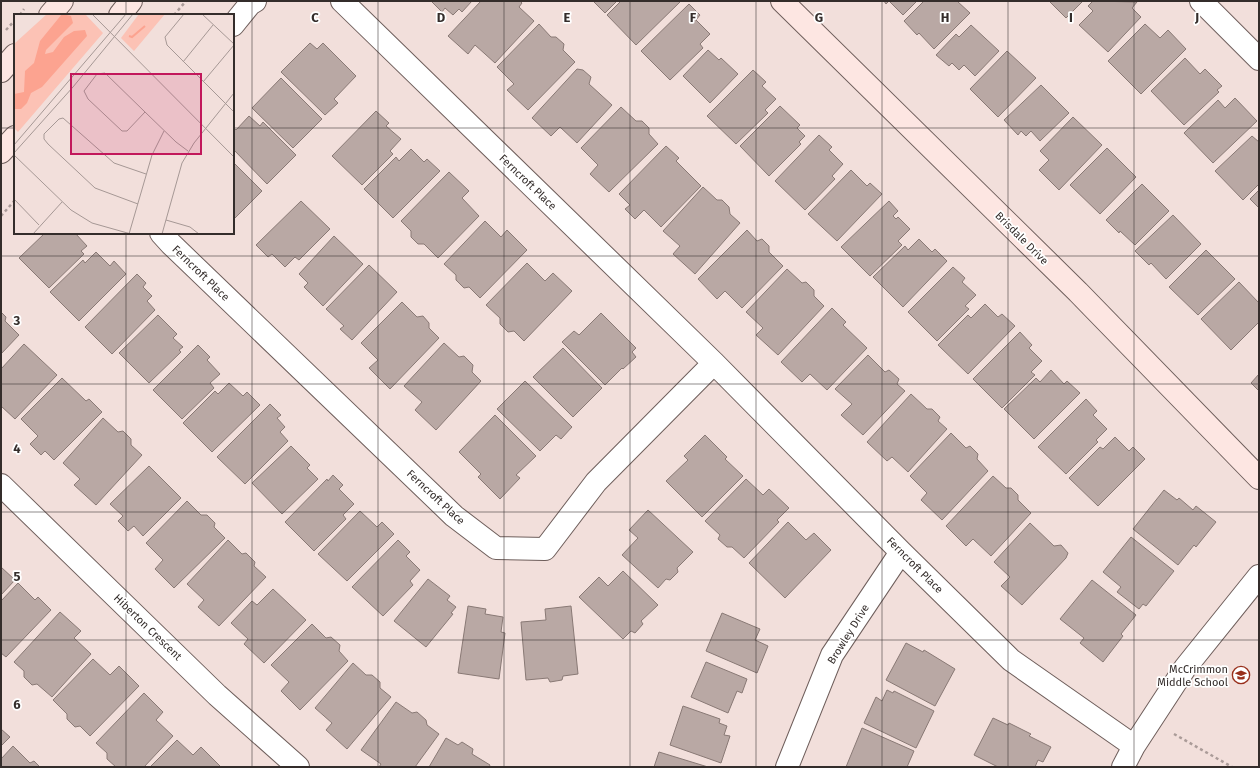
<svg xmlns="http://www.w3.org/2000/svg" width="1260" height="768" font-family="'Fira Sans',sans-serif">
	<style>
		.building { fill: #b9a8a4; stroke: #897975 }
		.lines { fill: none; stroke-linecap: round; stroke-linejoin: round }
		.street-casing { stroke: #6e5e5b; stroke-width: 24 }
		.secondary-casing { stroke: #6e5e5b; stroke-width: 24 }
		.path { stroke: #aa9b98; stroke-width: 2.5; stroke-dasharray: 3 3; stroke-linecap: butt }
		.street { stroke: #fff; stroke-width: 22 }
		.secondary { stroke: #fde6e2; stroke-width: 22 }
		.grid { fill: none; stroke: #342d2b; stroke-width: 1; stroke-opacity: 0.55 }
		.labels { text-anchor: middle; stroke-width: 3.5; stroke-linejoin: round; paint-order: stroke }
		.street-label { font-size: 11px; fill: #342d2b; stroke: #fff }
		.poi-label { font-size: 11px; fill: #342d2b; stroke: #fff; text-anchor: end }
		.inset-river { fill: none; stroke: #fca390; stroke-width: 2 }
		.inset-road { fill: none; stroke: #a69895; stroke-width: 1 }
		.view { fill: #c2185b; fill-opacity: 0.15; stroke: #c2185b; stroke-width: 2 }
		.inset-edge { fill: none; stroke: #342d2b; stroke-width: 2 }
		.grid-label { font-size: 13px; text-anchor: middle; font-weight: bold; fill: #342d2b; stroke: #fff; stroke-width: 3.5; stroke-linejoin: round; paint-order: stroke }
	</style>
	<rect width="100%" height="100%" fill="#f2dfdb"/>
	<path class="building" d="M431,1H472L462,12L459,9L453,15L445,8L442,12Z
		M481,1H520L522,3L519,7L534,21L495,63L475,45L468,54L448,36Z
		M593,1H617L605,13Z
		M621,1H681L636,45L607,15Z
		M884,1H917L903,15L889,1L886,4Z
		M924,1H957L970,13L934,49L919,33L917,35L904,21Z
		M1049,1H1083L1066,18Z
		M1093,1L1137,2L1132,8L1141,17L1108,52L1079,25L1093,11L1088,6Z
		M689,4L700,15L696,20L710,34L700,44L703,48L670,80L641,51Z
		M539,24L551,37H556L564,44L563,50L575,62L528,110L507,90L514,84L497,67Z
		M1145,24L1160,38L1168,30L1186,49L1141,94L1108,61Z
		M971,25L999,51L975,76L964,65L959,70L952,63L949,66L936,55L956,34L959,37Z
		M310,43L317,49L323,43L356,76L334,99L338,103L325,115L281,72Z
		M708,50L719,60L721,58L738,74L710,103L683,76Z
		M1007,51L1036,78L998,117L970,89Z
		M1185,58L1200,74L1205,69L1222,86L1217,90L1219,92L1184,125L1151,91Z
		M577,69L583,70L591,77L589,84L612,105L577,143L560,127L551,136L532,118Z
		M753,70L766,82L762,86L776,99L765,110L768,113L736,144L707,116Z
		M281,78L322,119L293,148L252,108Z
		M1041,85L1069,113L1040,141L1031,131L1026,136L1021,131L1018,135L1004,120Z
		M1235,98L1257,121L1213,163L1184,133L1218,100L1225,108Z
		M780,106L800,125L797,128L805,136L799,142L801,144L769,176L740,146Z
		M621,107L636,121H642L649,128V134L658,144L609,192L590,174L598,165L581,148Z
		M376,111L389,123L386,126L401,139L390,151L393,154L362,185L332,156Z
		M249,116L260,126L263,122L296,155L267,184L233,149V127L236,130Z
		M1073,117L1102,145L1059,190L1039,170L1049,160L1040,151Z
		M819,135L832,147L829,150L843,164L832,176L835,179L805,210L775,181Z
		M1252,136L1259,142V184L1243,200L1215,171Z
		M666,146L679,158L676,161L701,186L661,227L644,210L635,219L625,209L630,205L619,194Z
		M1107,148L1136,177L1100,214L1070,185Z
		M411,149L424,162L427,159L440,171L393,218L364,189L396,157L399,161Z
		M233,162L262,191L233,220Z
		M851,170L867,186L870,183L882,194L837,241L808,214Z
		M449,172L469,191L462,198L479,216L438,258L424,244H418L411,237V231L401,221Z
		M1142,184L1169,211L1135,245L1120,231L1119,233L1106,220Z
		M703,187L717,200H722L729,207L730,214L740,223L695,274L673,254L680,246L663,231Z
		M1259,190V208L1250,199Z
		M301,201L330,229L299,260L295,257L285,267L272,254L268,257L256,245Z
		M889,201L898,211L893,216L896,219L898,217L910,229L898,241L902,245L870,276L841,247Z
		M1173,215L1201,244L1166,279L1151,263L1149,265L1135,251Z
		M485,221L501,237L507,230L527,250L480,298L469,287L464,288L456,280V275L444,264Z
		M747,230L757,241L762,239L769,246V252L783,266L742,308L725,291L717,299L698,279Z
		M45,233H75L87,246L81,251L84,254L49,288L19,258Z
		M334,236L363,264L323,306L304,287L308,283L299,274Z
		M919,239L932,252L935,249L947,261L903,307L873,277L905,246L908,250Z
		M1206,250L1235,279L1198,315L1169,287Z
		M96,252L110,266L114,261L126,274L79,321L50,292L83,260L85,263Z
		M527,263L545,281L553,273L572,291L524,341L514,331L508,332L500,324V318L486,305Z
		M369,265L397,292L352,340L340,329L344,326L326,309Z
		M953,267L965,278L962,282L976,295L965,306L969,309L937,341L908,312Z
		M787,269L802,283L806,282L814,290V296L824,306L778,355L756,335L763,328L746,312Z
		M137,274L146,283L143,287L152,296L147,301L155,310L112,354L85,327Z
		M1239,282L1259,303V322L1231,350L1201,319Z
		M402,302L417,317L423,316L429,323V328L439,338L390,389L369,368L378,360L361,343Z
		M985,304L998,317L1002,314L1015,326L968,374L938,345L968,315L971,318Z
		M832,308L846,322L843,325L867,348L827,390L810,374L802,382L781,362Z
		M1,312L6,317L5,321L19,335L1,354Z
		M601,313L636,348L632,352L636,357L623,369L622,368L605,385L562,342L574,331L579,335Z
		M158,315L177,334L173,338L183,347L179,350L181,352L149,383L119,353Z
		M1020,332L1032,345L1029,348L1042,361L1031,372L1035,375L1002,408L973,379Z
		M444,343L459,357L464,356L473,365L472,372L481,381L436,430L415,410L422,402L404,386Z
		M24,344L57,375L15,419L1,406V369Z
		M198,345L210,357L207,360L220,374L210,383L214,388L182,419L153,390Z
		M563,348L602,388L573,417L533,377Z
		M868,355L885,372L889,370L899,379L897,384L905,391L863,435L841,415L852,404L835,389Z
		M1051,370L1064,384L1067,381L1080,393L1034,439L1004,409L1036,378L1040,382Z
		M1259,374V391L1251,383Z
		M62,378L86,401L89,399L102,412L54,460L45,451L41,455L30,444L38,436L21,419Z
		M525,381L572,427L561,439L556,435L540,451L497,409Z
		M229,383L243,396L247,392L260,405L212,452L183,423L215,391L218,394Z
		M911,394L927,409H932L940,417L938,421L947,429L908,472L892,457L887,461L867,442Z
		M1086,399L1097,411L1093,415L1107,429L1096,440L1098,442L1066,474L1038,447Z
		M270,404L281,415L277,418L285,427L280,432L288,441L245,484L217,457Z
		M495,415L536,456L516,475L520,478L500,499L478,477L481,474L459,452Z
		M103,418L118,432L123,431L131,439V445L142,455L96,505L74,485L80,479L63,463Z
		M951,433L966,448L970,446L978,454L977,459L988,471L942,520L921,500L927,493L910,476Z
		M705,435L727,457L725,459L743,476L702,517L666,481L688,460L684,456Z
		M1115,437L1129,451L1133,447L1145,459L1098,506L1069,478L1100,447L1103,449Z
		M291,446L310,465L307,468L318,479L282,514L252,483Z
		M149,466L181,498L143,536L134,526L128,531L118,521L123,516L110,504Z
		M333,475L343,485L339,489L354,504L343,515L346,519L314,551L285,522L327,479L328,481Z
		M993,476L1006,488H1011L1018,495V500L1031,513L991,556L973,539L966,546L946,526Z
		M746,479L763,495L769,489L789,508L777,520L779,522L744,558L732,547H727L718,539L720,535L705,521Z
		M1164,490L1177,500L1179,498L1193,510L1196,506L1216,522L1196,547L1194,545L1178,565L1133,529Z
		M187,501L201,515H207L215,523L214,527L225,538L174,588L155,569L163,560L146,543Z
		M648,510L693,552L677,568L678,572L670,580L666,579L658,588L622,555L638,538L629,530Z
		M360,511L377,527L382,522L394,534L347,581L318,554Z
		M788,522L806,540L814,533L831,550L785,598L749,563Z
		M1030,523L1054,546L1061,545L1068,553L1066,558L1022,605L1001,586L1010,577L994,562Z
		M1131,537L1174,571L1146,606L1143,604L1139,609L1117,592L1121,587L1103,572Z
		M228,540L242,554L246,553L255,562L254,566L266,577L219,626L198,607L204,600L187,584Z
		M398,540L410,552L406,556L420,570L410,581L413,585L383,616L352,587Z
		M1,567L15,580L1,595Z
		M623,571L658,605L641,621L643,624L635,633L631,631L623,639L579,597L599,577L608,586Z
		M428,579L450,596L447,600L456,607L451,613L453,614L426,647L394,621Z
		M1092,580L1136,615L1121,634L1123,636L1103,662L1080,643L1084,638L1060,619Z
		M18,583L35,600L38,597L51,610L6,657L1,653V601Z
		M273,589L306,620L264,663L244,644L248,639L231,623L252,601L257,605Z
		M468,606L486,609L485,614L503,617L501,632L505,633L499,679L458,673Z
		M571,606L578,674L563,676L562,680L550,682L548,678L526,680L521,622L546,620L545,609Z
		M60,612L81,631L74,638L91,654L52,697L37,684L32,685L24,677V671L14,662Z
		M722,613L760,629L755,640L768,646L757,673L706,651Z
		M312,624L326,638L331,637L340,645L339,651L348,661L300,710L281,691L289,682L271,665Z
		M906,643L923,652L924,650L955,669L935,706L886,680Z
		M93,659L110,675L119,666L139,686L90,736L80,726L75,727L67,719V714L53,700Z
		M706,662L747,679L742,693L737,691L728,713L691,697Z
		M353,663L366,675H372L380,682V688L391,697L347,749L326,730L332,723L315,708Z
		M887,690L893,693L894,691L934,711L916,748L864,723L876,697L882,701Z
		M144,693L163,712L156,720L173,736L144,767H116L107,759V753L96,743Z
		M396,702L412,713L417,712L426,720L427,725L439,734L415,767H379L381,764L361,750Z
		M683,706L720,719L719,723L727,726L724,735L730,736L721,763L670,745Z
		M993,718L1008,725L1009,723L1031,734L1029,736L1051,747L1043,762L1038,760L1035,767H998L974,755Z
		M862,728L914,751L907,767H846Z
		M1,729L10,737L1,746Z
		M446,738L458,745L462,742L473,749L472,754L490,765L489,767H429Z
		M177,740L193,755L201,747L221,767H150Z
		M13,746L30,763L34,761L40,767H1V759Z
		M659,752L708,767H654Z"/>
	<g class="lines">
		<defs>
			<path id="street" d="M342,1L714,363L901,552L1011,660L1134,746
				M1201,1L1259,59
				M233,25L250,4L255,1
				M161,233L171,244L454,516L496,548L545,549L596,482L714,363
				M1,485L217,695L298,767
				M787,767L832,655L901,552
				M1123,767L1134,746L1185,668L1259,576"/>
			<path id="secondary" d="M782,1L1078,292L1259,478
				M50,15L62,1
				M120,15L131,1
				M1,71L15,55
				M1,152L15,137"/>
		</defs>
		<use href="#street" class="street-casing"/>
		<use href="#secondary" class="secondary-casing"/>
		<path class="path" d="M20,15L24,9
			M174,15L186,1
			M6,30L15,20
			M1,216L15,200
			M1174,734L1232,767"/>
		<use href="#street" class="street"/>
		<use href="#secondary" class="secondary"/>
	</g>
	<path class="grid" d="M126,1V15M252,1V767M378,1V767M504,1V767M630,1V767M756,1V767M882,1V767M1008,1V767M1134,1V767M1,128H15M233,128H1259M126,233V767M1,256H1259M1,384H1259M1,512H1259M1,640H1259"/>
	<defs>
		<symbol id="school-ring" viewBox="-11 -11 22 22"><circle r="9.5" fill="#fff" stroke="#99301c" stroke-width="1.5"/><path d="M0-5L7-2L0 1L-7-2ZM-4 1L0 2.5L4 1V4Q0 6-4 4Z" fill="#99301c"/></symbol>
	</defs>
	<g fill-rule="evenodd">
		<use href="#school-ring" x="1231" y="665" width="20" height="20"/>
	</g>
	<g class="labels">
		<g class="street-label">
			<text transform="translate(528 182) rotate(44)" y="4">Ferncroft Place</text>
			<text transform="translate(1022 238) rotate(45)" y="4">Brisdale Drive</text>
			<text transform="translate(201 273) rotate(44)" y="4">Ferncroft Place</text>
			<text transform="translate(436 497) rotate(43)" y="4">Ferncroft Place</text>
			<text transform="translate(915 565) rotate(45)" y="4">Ferncroft Place</text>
			<text transform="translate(148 627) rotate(44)" y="4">Hiberton Crescent</text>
			<text transform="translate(848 634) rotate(-58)" y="4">Browley Drive</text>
		</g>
		<g class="poi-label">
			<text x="1228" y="673">McCrimmon<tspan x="1228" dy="13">Middle School</tspan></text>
		</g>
	</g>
	<g transform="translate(14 14)">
		<rect width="220" height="220" fill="#f2dfdb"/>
		<path d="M33,0H71L89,19L4,118L0,114V30ZM125,0H151L120,37L107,24Z" fill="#fcc2b5"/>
		<path d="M48,0L57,2L59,9L32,36L31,40L39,38L50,23L60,17L71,16L73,22L28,73L17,79L13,89L7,95H0V80L10,78L11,57L20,49L26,27Z" fill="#fca390"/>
		<path class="inset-river" d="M115,22L118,23L131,12"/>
		<path class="inset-road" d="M78,0L220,143M170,0L151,23L153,31L220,98M188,0L220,30M169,48L199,11M189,68L220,31M131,98L113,117H108L74,85L70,77L83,60L91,59L131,98L162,128L174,137M0,131L112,0M0,139L59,73L119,0M0,141L57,196L78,209L117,220M0,185L25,211M124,190L81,174L34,130L30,125V120L45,105L49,104L100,149L132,160M152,206L176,213L185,220M19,220L48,188M115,220L138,141L150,117M148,220L168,149L180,129L220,79"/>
		<path class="view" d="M57,60H187V140H57Z"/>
		<rect width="220" height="220" class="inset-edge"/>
	</g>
	<g class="grid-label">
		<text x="315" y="22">C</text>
		<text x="441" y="22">D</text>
		<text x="567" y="22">E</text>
		<text x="693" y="22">F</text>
		<text x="819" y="22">G</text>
		<text x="945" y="22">H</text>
		<text x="1071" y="22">I</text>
		<text x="1197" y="22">J</text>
		<text x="17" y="325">3</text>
		<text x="17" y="453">4</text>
		<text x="17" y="581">5</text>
		<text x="17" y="709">6</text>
	</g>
	<rect width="1260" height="768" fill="none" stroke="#342d2b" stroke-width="4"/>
</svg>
